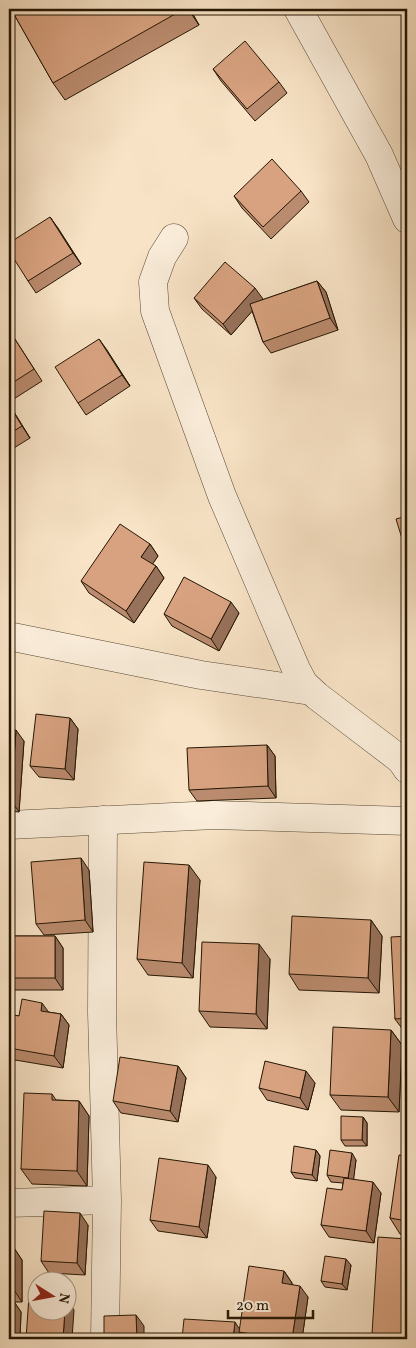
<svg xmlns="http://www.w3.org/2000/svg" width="416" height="1348" font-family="Vollkorn,serif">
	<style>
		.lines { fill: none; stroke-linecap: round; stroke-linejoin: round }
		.minor-casing { stroke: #594934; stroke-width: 29 }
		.tertiary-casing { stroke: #594934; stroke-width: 29 }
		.minor { stroke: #faedda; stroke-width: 28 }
		.tertiary { stroke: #faedda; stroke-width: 28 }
		.wall { fill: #ba8b6e; stroke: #241603 }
		.shaded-wall { fill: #97715a; stroke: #241603 }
		.building { fill: #d8a280; stroke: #241603 }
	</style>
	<rect width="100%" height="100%" fill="#f8e3c6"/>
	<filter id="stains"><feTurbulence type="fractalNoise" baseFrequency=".004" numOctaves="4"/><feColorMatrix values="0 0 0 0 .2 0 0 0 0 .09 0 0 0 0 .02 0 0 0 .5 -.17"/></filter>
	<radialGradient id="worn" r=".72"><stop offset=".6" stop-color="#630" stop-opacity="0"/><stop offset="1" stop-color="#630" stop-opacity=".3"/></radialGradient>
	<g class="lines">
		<defs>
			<path id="minor" d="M298,9L379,155L407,219
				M174,238L162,257L153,282L155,311L222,496L296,669L304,684L317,696L401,760L407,769
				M13,637L201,675L311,691
				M103,820L102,1012L107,1200L105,1339
				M9,1203L107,1200"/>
			<path id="tertiary" d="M9,825L214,815L407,821"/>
		</defs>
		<use href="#minor" class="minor-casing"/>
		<use href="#tertiary" class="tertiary-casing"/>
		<use href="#minor" class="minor"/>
		<use href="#tertiary" class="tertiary"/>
	</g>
	<path class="wall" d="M11,9H190L199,25L65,100L53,83Z
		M213,69L279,82L287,93L255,121L221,81Z
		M301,191L309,202L271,239L242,208L234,196Z
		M50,217L81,264L36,293L28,281Z
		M317,281L326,292L338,330L271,353L263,342L252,311L231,335L202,309L194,298L263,299L262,300Z
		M11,333L42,381L9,402V334Z
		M99,339L130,386L86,415L78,403Z
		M9,404L30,438L9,451Z
		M150,544L158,556L152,564L156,566L164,578L134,623L89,593L81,581Z
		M239,613L219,651L172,626L164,614Z
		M70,718L78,729L74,780L39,777L30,766Z
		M9,729L24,741L19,812L9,811Z
		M267,745L275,756L276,798L197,801L189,790Z
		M89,870L93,932L44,935L36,924Z
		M200,880L193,978L148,975L137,959Z
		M371,920L382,936L379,993L299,990L289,974Z
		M9,936H55L63,948V990H9Z
		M407,936V1034H406L395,1019Z
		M270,959L267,1029L210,1027L199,1011Z
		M48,1012L61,1014L69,1025L63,1068L9,1059V1014L19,1016Z
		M391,1030L402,1045L399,1112L341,1110L330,1095Z
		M178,1066L186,1078L178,1122L121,1113L113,1101Z
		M315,1083L308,1110L267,1100L259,1088Z
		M52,1094L56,1100L79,1101L89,1116L87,1186L32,1184L21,1169Z
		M363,1117L367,1123V1146H345L341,1140Z
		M316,1150L320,1156L317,1181L295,1178L291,1172Z
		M407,1156V1235L400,1234L390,1218Z
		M356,1160L353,1179L381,1193L374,1243L329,1237L321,1225L342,1190L343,1183L331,1182L327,1175Z
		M216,1177L207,1238L158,1231L150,1220Z
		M88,1225L85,1275L49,1273L41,1261Z
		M407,1239V1339H376L372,1334Z
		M9,1248H14L22,1260V1302H14L21,1312L20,1339H9Z
		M351,1265L347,1290L325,1287L321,1281Z
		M284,1271L292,1283V1284L308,1297L302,1339H244L242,1337L182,1339L239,1329Z"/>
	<path class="shaded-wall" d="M188,9H190L199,25Z
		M50,217L58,228L81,264L73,253Z
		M317,281L326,292L338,330L330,318Z
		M255,288L263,299L231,335L223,324Z
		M99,339L107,350L130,386L122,375Z
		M9,404L30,438L22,426L9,405Z
		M150,544L158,556L150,568L141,557Z
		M156,566L164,578L134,623L126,611Z
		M231,602L239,613L219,651L211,639Z
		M70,718L78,729L74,780L65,769Z
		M16,730L24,741L19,812L11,800Z
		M267,745L275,756L276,798L268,786Z
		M81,858L89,870L93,932L85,920Z
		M189,865L200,880L193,978L182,963Z
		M371,920L382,936L379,993L368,978Z
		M55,936L63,948V990L55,978Z
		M259,944L270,959L267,1029L256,1014Z
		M42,1003L50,1014L41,1011Z
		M61,1014L69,1025L63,1068L54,1056Z
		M391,1030L402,1045L399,1112L388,1097Z
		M178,1066L186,1078L178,1122L170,1111Z
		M306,1071L315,1083L308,1110L300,1098Z
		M79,1101L89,1116L87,1186L77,1171Z
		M363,1117L367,1123V1146L362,1140Z
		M316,1150L320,1156L317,1181L312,1175Z
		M352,1153L356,1160L353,1185L348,1178Z
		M208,1165L216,1177L207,1238L199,1227Z
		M373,1182L381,1193L374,1243L366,1231Z
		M80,1213L88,1225L85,1275L77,1263Z
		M14,1248L22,1260V1302L14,1290Z
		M346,1259L351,1265L347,1290L342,1284Z
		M284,1271L292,1283L290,1295L282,1283Z
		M300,1286L308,1297L302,1339H292Z
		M13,1300L21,1312L20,1339H13L11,1337Z
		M68,1301L74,1310L72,1339H63L65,1310H68Z
		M136,1315L144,1326V1339H137Z
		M235,1322L242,1333L239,1332L242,1337V1339H233Z"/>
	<path class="building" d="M11,9H184L53,83Z
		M245,41L279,82L247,109L213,69Z
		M272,159L301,191L263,227L234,196Z
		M50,217L73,253L28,281L9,251V243Z
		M225,262L255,288L223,324L194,298Z
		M317,281L330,318L263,342L250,304Z
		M11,333L34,369L9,385V334Z
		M99,339L122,375L78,403L55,367Z
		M9,405L22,426L9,434Z
		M407,516V555L396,519Z
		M120,524L150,544L141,557L156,566L126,611L81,581Z
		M184,577L231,602L211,639L164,614Z
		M36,714L70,718L65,769L30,766Z
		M9,729L16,730L11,800H9Z
		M267,745L268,786L189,790L187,748Z
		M81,858L85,920L36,924L31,862Z
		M144,862L189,865L182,963L137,959Z
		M292,916L371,920L368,978L289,974Z
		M9,936H55V978H9Z
		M407,936V1018L395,1019L391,937Z
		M202,942L259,944L256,1014L199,1011Z
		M22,999L42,1003L41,1011L61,1014L54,1056L9,1048V1014L19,1016Z
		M333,1027L391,1030L388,1097L330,1095Z
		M120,1057L178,1066L170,1111L113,1101Z
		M265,1061L306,1071L300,1098L259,1088Z
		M24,1093L52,1094V1100L79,1101L77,1171L21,1169Z
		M341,1116L363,1117L362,1140H341Z
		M294,1146L316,1150L312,1175L291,1172Z
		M330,1150L352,1153L348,1178L327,1175Z
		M399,1155L407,1156V1221L390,1218Z
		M159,1158L208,1165L199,1227L150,1220Z
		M344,1178L373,1182L366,1231L321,1225L327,1188L342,1190Z
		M44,1211L80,1213L77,1263L41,1261Z
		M378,1237L407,1239V1336L372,1334Z
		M9,1248H14V1290H9Z
		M325,1256L346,1259L342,1284L321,1281Z
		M249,1266L284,1271L282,1283L300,1286L292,1339H284L239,1332Z
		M29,1296H38V1310H65L63,1339H26Z
		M9,1300H13L11,1337H9Z
		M136,1315L137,1339H104V1316Z
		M184,1319L235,1322L233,1339H182Z"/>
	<rect width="416" height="1348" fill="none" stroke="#f8e3c6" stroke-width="30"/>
	<rect x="10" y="10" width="396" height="1328" fill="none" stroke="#241603" stroke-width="2.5"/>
	<rect x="15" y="15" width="386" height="1318" fill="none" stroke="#241603"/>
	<g transform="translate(52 1296) rotate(101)"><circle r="24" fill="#faedda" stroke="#a49784"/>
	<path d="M0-4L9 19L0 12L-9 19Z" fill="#8f2418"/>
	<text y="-8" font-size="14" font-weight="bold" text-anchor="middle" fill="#241603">N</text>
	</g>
	<path d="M228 1310v8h85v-8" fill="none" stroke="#241603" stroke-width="2.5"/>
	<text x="236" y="1310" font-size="15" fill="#241603" stroke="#faedda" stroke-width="4" paint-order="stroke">20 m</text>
	<rect width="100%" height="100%" filter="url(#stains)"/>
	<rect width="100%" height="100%" fill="url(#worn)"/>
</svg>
